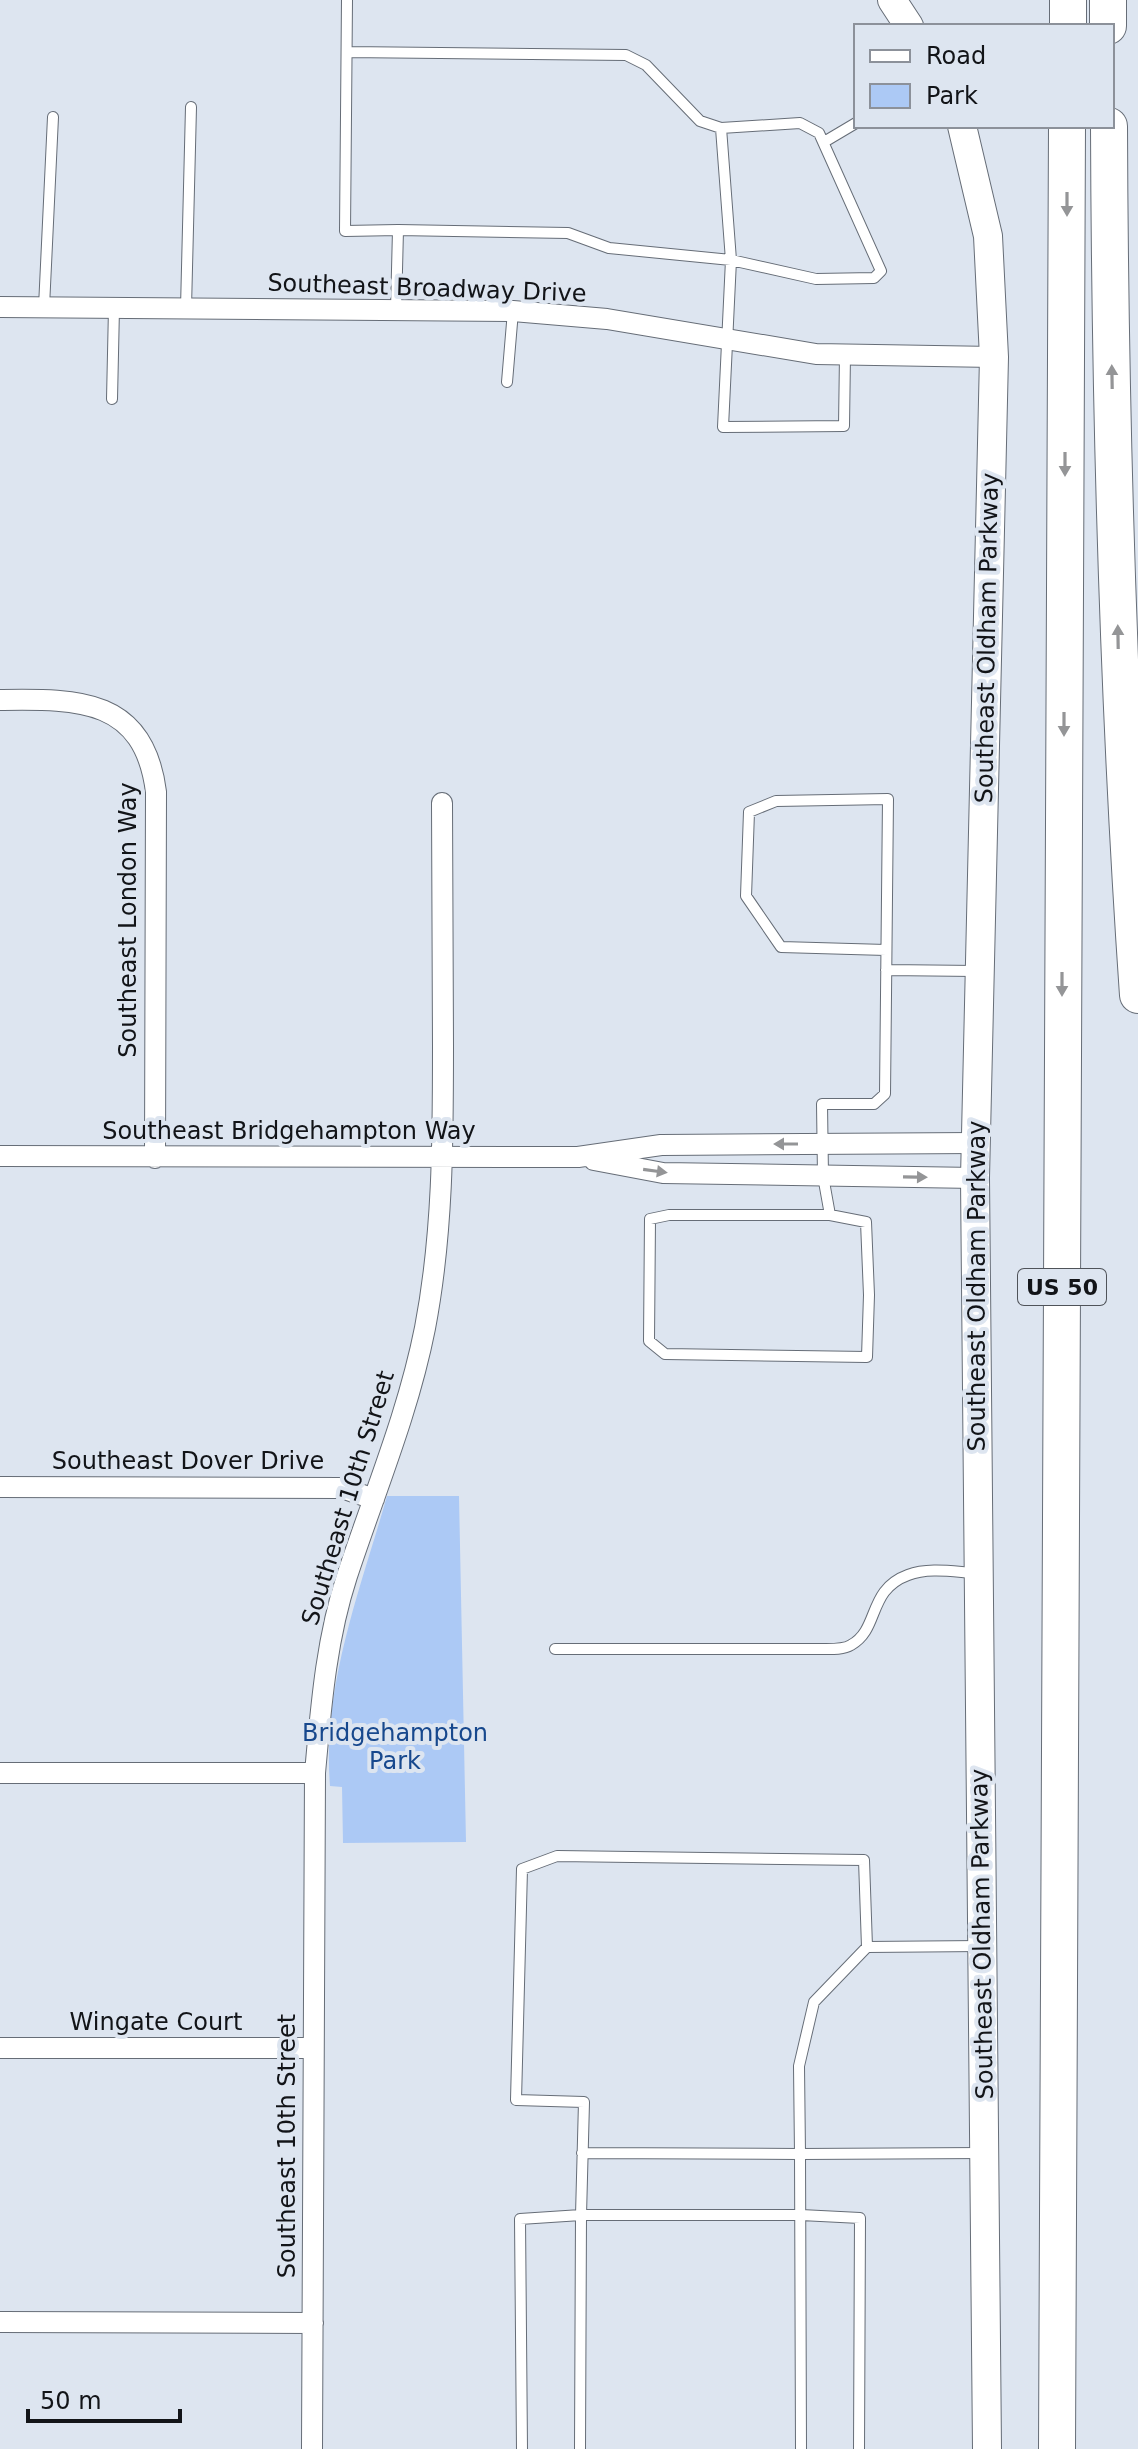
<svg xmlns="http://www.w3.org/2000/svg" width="1138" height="2449" font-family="'DejaVu Sans',sans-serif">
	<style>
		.green { fill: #acc9f5 }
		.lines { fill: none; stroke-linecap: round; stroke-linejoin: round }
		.lane-casing { stroke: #666d77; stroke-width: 12 }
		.street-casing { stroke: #666d77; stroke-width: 22 }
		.secondary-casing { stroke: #666d77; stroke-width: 30 }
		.highway-casing { stroke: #666d77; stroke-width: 38 }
		.lane { stroke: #fff; stroke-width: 10 }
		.street { stroke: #fff; stroke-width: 20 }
		.secondary { stroke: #fff; stroke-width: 28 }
		.highway { stroke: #fff; stroke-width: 36 }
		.oneway { fill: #949597 }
		.labels { text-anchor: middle; stroke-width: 8; stroke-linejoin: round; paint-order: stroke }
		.shield { fill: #dde5f0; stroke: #4f5359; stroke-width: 2 }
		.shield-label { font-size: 22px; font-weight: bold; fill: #121418 }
		.street-label { font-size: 24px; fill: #121418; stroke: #dde5f0 }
		.park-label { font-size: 24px; fill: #17488d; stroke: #dde5f0 }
	</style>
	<rect width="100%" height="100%" fill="#dde5f0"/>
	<path class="green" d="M387,1496H459L466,1842L343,1843L342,1787L330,1786C322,1686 360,1591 387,1496Z"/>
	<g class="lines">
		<defs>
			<path id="lane" d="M347,0L345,231L398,230L396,310
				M347,52L626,55L646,65L700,121L721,128
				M800,123L819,133L881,271L874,278L816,279L731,260L721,128Z
				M824,142L856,123
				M398,230L568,233L609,248L731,260L723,427L844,426L845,355
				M44,307L53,117
				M186,308L191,107
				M507,382L513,311
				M112,399L114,308
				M886,970L976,971
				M830,1215H669L650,1219L649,1341L665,1354L867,1357L869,1295L866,1222L830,1215L823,1176L822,1104H874L885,1094L888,799L776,801L749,812L746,896L781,947L886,950
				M555,1649H820C829,1649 843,1650 851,1645C880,1629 867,1590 908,1575C929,1567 955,1572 977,1573
				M867,1947L814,2002L799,2066L800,2154L984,2153
				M582,2153L800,2154L801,2449
				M522,2449L520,2219L581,2215L580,2449
				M859,2449L860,2218L801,2215H581L584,2102L516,2100L522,1869L557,1856L864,1860L867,1947L981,1946"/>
			<path id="street" d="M0,307L513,311L607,319L816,354L994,357
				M0,700C77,699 144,697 156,792L155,1158
				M0,1156L578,1157L661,1145L976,1143
				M594,1160L663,1173L975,1178
				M0,1487L342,1488L374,1499
				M0,1773H315
				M0,2048H313
				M0,2322L313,2323
				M312,2449L315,1773C321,1707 326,1640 347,1576C374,1494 408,1414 425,1328C443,1234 443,1140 443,1045C443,964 442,884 442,803"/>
			<path id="secondary" d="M892,0L909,26
				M962,126L988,236L994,357L975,1178L987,2449"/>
			<path id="highway" d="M1108,0V26
				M1068,26V0
				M1109,126C1110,416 1118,705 1138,995
				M1057,2449L1067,126"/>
		</defs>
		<use href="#lane" class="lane-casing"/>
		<use href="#street" class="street-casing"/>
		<use href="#secondary" class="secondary-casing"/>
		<use href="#highway" class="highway-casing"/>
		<use href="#lane" class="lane"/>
		<use href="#street" class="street"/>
		<use href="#secondary" class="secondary"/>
		<use href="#highway" class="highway"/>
	</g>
	<defs><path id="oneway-solid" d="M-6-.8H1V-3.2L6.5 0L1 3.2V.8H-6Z" transform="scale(2)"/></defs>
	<g class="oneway">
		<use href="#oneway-solid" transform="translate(1067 204) rotate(90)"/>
		<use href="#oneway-solid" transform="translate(1112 377) rotate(-91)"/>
		<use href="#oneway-solid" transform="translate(1065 464) rotate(90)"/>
		<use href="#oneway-solid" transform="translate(1118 637) rotate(-91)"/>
		<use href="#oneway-solid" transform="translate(1064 724) rotate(90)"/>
		<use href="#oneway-solid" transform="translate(1062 984) rotate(90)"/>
		<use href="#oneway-solid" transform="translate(786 1144) rotate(180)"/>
		<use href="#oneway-solid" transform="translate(655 1171) rotate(8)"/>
		<use href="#oneway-solid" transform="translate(915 1177) rotate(1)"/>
	</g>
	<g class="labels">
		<rect class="shield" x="1018" y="1269" width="88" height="36" rx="6"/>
		<g class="shield-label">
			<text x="1062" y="1295">US 50</text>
		</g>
		<g class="street-label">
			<text transform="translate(427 288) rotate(2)" y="8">Southeast Broadway Drive</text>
			<text transform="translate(987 638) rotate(-89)" y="8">Southeast Oldham Parkway</text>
			<text transform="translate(128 920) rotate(-90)" y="8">Southeast London Way</text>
			<text x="289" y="1139">Southeast Bridgehampton Way</text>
			<text transform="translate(977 1286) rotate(-90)" y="8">Southeast Oldham Parkway</text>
			<text x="188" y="1469">Southeast Dover Drive</text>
			<text transform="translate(348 1498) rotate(-73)" y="8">Southeast 10th Street</text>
			<text transform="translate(982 1934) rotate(-91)" y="8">Southeast Oldham Parkway</text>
			<text x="156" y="2030">Wingate Court</text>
			<text transform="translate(287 2146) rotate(-90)" y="8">Southeast 10th Street</text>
		</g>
		<g class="park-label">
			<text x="395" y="1741">Bridgehampton<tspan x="395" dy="28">Park</tspan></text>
		</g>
	</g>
	<rect x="854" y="24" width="260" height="104" fill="#dde5f0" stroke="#8c919a" stroke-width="2"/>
	<rect x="870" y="50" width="40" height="12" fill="#ffffff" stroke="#8c919a" stroke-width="2"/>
	<text x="926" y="64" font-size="24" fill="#121418">Road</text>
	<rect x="870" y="84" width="40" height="24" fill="#acc9f5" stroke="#8c919a" stroke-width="2"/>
	<text x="926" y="104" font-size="24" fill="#121418">Park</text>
	<path d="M28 2409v12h152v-12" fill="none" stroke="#121418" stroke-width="4"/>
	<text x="40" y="2409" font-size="24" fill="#121418" stroke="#dde5f0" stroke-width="6" paint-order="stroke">50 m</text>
</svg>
